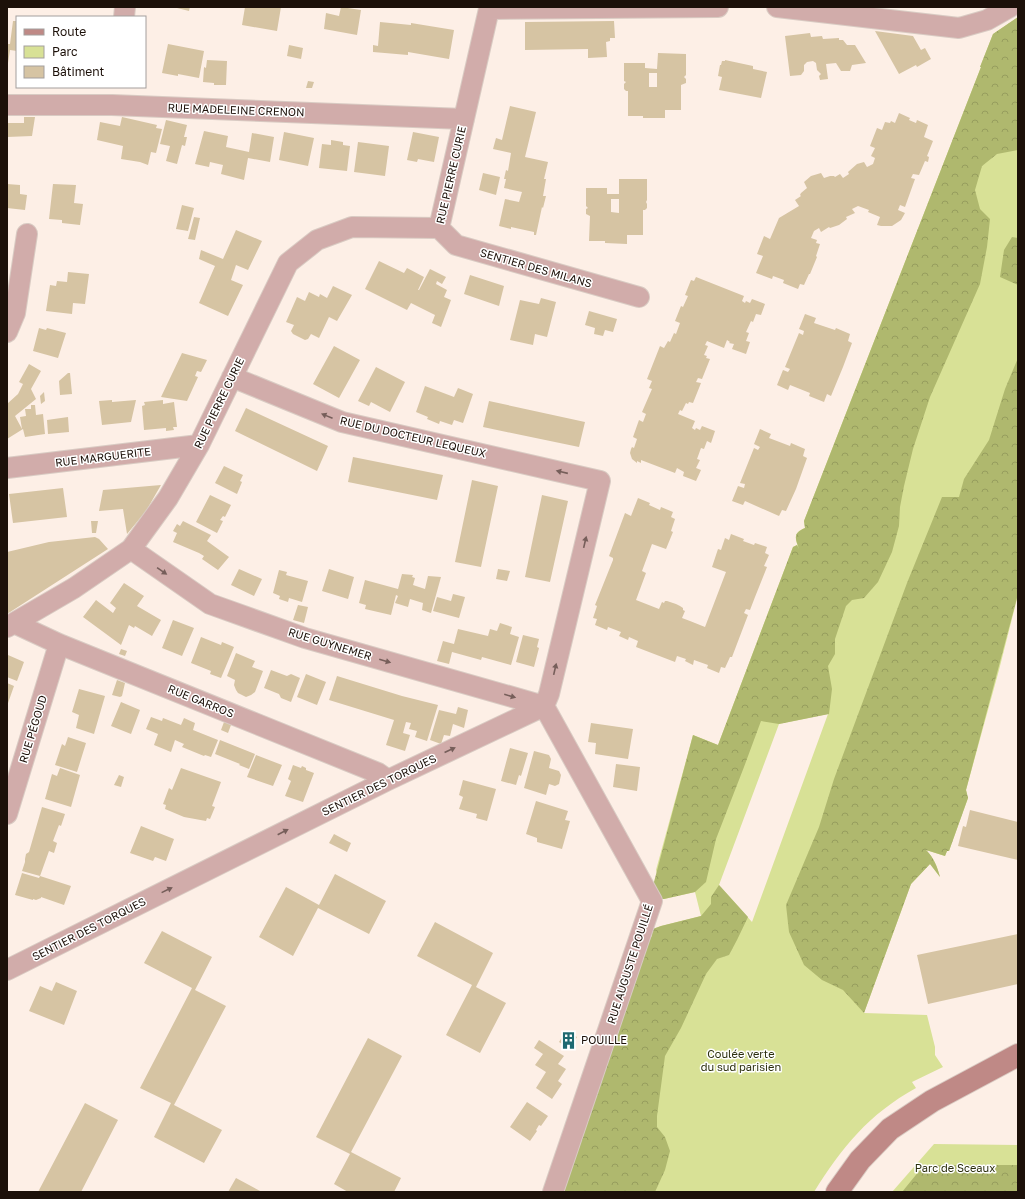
<svg xmlns="http://www.w3.org/2000/svg" width="1025" height="1199" font-family="'Golos Text',sans-serif">
	<style>
		.green { fill: #d8e196; fill-rule: evenodd }
		.forest { fill: url(#forest-crowns) }
		.building { fill: #d6c4a3; fill-rule: evenodd }
		.lines { fill: none; stroke-linecap: round; stroke-linejoin: round }
		.street-casing { stroke: #d9cbc3; stroke-width: 22 }
		.secondary-casing { stroke: #d9cbc3; stroke-width: 24 }
		.street { stroke: #d1acaa; stroke-width: 20 }
		.secondary { stroke: #bf8986; stroke-width: 22 }
		.oneway { fill: #765e5a }
		.labels { text-anchor: middle; stroke-width: 3; stroke-linejoin: round; paint-order: stroke }
		.street-label { font-size: 11px; fill: #1c1009; stroke: #fff }
		.poi-label { font-size: 11px; fill: #1c1009; stroke: #fff; text-anchor: start }
		.park-label { font-size: 11px; fill: #2c2f0e; stroke: #fff }
	</style>
	<defs>
		<pattern id="forest-crowns" width="20" height="18" patternUnits="userSpaceOnUse"><rect width="20" height="18" fill="#afb86e"/><path d="M2 6a3 3 0 1 1 6 0M12 15a3 3 0 1 1 6 0" fill="none" stroke="#969d5e"/></pattern>
	</defs>
	<rect width="100%" height="100%" fill="#fdefe6"/>
	<path class="green" d="M1018,17V595L999,670L966,790L968,798L949,851H947L945,856L926,850C934,858 937,866 940,877L930,864L911,884L864,1013L927,1015L935,1047V1055L943,1067L912,1082L916,1088C869,1114 842,1147 814,1192H564L645,942L652,936L650,930L661,926L701,916L695,892L664,899L656,870L693,735L718,745L793,547L797,545L799,548C794,538 794,532 805,528L804,521L981,67H980L993,34ZM828,714L752,922L719,885L779,724Z
		M934,1144L1018,1145V1192H892Z"/>
	<path class="forest" d="M1018,17V150L997,154L982,166L975,190L980,209L990,219L987,247L980,284L930,397L913,449L904,486L900,507L899,526L892,552L878,582L864,598L852,600L846,606L835,639V654L828,666L832,689L829,714L779,724L761,721L744,767L716,839L706,882L695,892L664,899H656L650,897L693,735L718,745L793,547L797,545L799,549C795,538 793,533 805,528L804,521L981,67H980L993,34Z
		M1012,237L1018,238V285L1000,277L1004,250Z
		M1018,358V594L966,790L968,798L949,851H947L945,856L926,850C934,858 937,866 940,877L930,864L911,884L864,1013L843,990L822,980L804,965L789,932L786,905L819,827L834,779L907,583L942,497H959L964,479L989,440L1005,389Z
		M719,885L748,917L737,940L729,955L717,959L706,974L681,1028L665,1056L657,1116V1127L665,1137L670,1151L665,1170L655,1192H564L633,965L645,942L652,936L650,930L661,926L701,916L711,904V897Z
		M924,1165H1018V1192H902Z"/>
	<path class="building" d="M173,7H190L189,11Z
		M245,7H281L277,31L242,25Z
		M341,7L361,10L357,35L324,29L326,13L339,16Z
		M13,21H17V51L10,50L8,63H7V44H10Z
		M614,21L615,38H610V41L606,42L607,57L588,58V49L525,50V22Z
		M380,22L411,25V23L454,30L449,59L408,52V55L373,52V45L378,46Z
		M875,31L913,36L921,50L925,48L931,59L917,67L916,65L899,74Z
		M810,33L811,37L822,36L823,39L839,38V40H843L847,45H855L866,63L852,65L850,71H841L836,63L826,64L828,79L820,80L819,76L821,74L817,70L816,63L813,61L807,62L804,65V71L801,75L790,76L785,36Z
		M168,44L204,51L199,78L178,74V76L162,73Z
		M289,45L303,48L301,59L287,56Z
		M658,53L686,54V75L684,77L686,79V83L681,85V110H665V118H643V116H628V91H626L624,89V84L626,82L624,81V63H645V68L657,69ZM649,73H657V87H649Z
		M207,60L227,61L226,85H214V83L203,82L204,67L206,68Z
		M725,60L753,66V69L767,72L761,98L719,90L722,77L718,76L720,65H721L722,61H725Z
		M308,81L314,82L312,88H306Z
		M510,106L536,112L525,157L548,162L544,179H546L543,196H546L543,208L542,207L536,235H534V232L511,227V229L499,226L505,199L519,202L522,192L504,188L506,179H504L506,170L508,171L511,153L493,149L496,138L502,140Z
		M899,113L910,118L909,120L916,123L917,120L928,125L924,137L933,141L927,156L929,157L928,162L925,161L919,175L913,174L911,178L915,179L905,207L900,205L898,210L905,213L901,220L892,226H881L877,225L880,217L868,212L869,210L858,206L852,209L855,213L846,217L847,219L839,225L830,228L829,227L821,232L819,228L814,231L811,238L817,240L816,243L820,244L816,256L817,257L810,274H809L804,285L800,284L798,289L783,283L784,280L773,276L772,279L756,273L763,256L757,254L764,236L770,239L779,218L799,206L795,200L801,196L800,195L801,193L807,188L804,182L811,176L821,173L824,178L830,176H834L835,177L840,174L843,178L849,174L848,172L857,164L864,162L867,167L873,164L875,158L871,156L875,148L870,146L877,128L882,130L885,122L890,123L891,121L895,123Z
		M24,117H35L32,136L7,137V123H24Z
		M122,117L157,125L156,128L162,129L156,153L151,152L148,165L140,162L121,159L123,146L97,140L100,122L120,126Z
		M166,120L187,125L184,137H187L185,146L182,145L177,164L166,161L170,146L160,144Z
		M204,131L228,136L226,147L249,152L252,133L274,137L270,162L248,158L244,180L221,174L223,165L210,162L209,167L195,164Z
		M284,132L314,138L308,166L279,160Z
		M413,132L439,137L434,162L418,159L417,162L407,160Z
		M331,140L343,142V145L350,146L347,171L319,168L322,144L331,145Z
		M358,142L389,146L385,176L354,172Z
		M483,173L500,177L496,195L479,190Z
		M619,179H647V200L646,202L647,204V208L645,210H643V235H627V244L605,243V241H589L590,216L586,214V209L588,208L586,206V188H607V194H619ZM611,199H619V213L611,212Z
		M7,184L20,185V194L27,195L25,210L7,208Z
		M53,184L76,185L74,203L83,204L80,225L62,223V220L49,219Z
		M182,205L194,208L188,231L176,229Z
		M194,217L200,218L195,240L188,239Z
		M236,230L262,241L248,270L236,265L231,280L243,285L228,316L199,303L215,266L199,259L201,250L223,259Z
		M379,261L404,273L407,268L424,277L418,290H419L430,269L446,277L442,284L437,281L436,284L447,290L444,297L451,300L441,327L432,323L435,315L411,303L407,310L365,289Z
		M68,272L89,274L85,304L73,303L72,314L46,311L50,285L56,286L57,281L67,282Z
		M470,275L504,286L499,306L464,294Z
		M696,277L744,296L742,301L745,303L746,301L750,303L752,299L765,304L761,315L756,314L753,322L751,321L746,332L749,333L746,341L750,342L746,354L732,349L734,344L729,343L730,342L727,340L724,348L707,341L705,345L708,346L704,355L707,356L706,358L710,359L702,379L698,378L696,382L701,383L693,403L689,402L688,404L686,403L682,411L680,410L678,414L695,421L692,428L695,430L696,428L700,430L702,426L715,431L711,443L707,441L704,449L701,448L697,459L700,460L696,468L701,470L696,481L683,476L684,472L677,468L675,473L641,460V463L637,461V463L632,459L630,453L631,449L632,447L634,448L637,439L633,437L639,420L643,422L646,414L642,412L652,389L649,388L652,381L647,379L660,346L664,348L668,341L670,342L674,333L676,334L680,323L675,321L681,306L683,307L688,296L685,295L691,280L694,281Z
		M333,286L352,295L337,321L329,317L319,338L311,334L308,339L305,340L293,334L291,331L294,325L286,322L297,297L305,301L309,292L319,297L320,294L327,298Z
		M541,298L556,302L547,337L535,334L533,345L510,340L520,300L539,304Z
		M589,311L617,319L613,332L605,330L603,336L594,334L595,328L585,325Z
		M805,314L816,318L814,323L835,330L836,328L850,334L848,341L852,343L843,367L831,396L827,394L824,402L809,396L810,393L790,385L788,390L777,385L783,370L788,372L790,369L785,367L799,333L803,335L804,331L799,329Z
		M39,328L46,330L47,328L66,333L58,358L33,351Z
		M334,346L360,360L339,398L313,384Z
		M182,353L207,360L201,372L197,371L195,376L198,377L187,401L161,397Z
		M29,364L41,371L31,389L36,399L15,416L22,429L20,417L26,416L25,409H31V405H35L36,415L43,414L45,434L25,437L23,429L7,439V404L18,394L23,384L19,382Z
		M376,367L405,382L390,412L371,402L369,406L358,401Z
		M68,373H70L72,394L60,395L59,381Z
		M425,386L454,397L458,388L473,394L463,423L454,420L452,425L440,421L439,424L427,419L428,417L416,412Z
		M44,392L45,401L41,404L40,396Z
		M112,400V402L136,400L131,422L102,425L99,401Z
		M163,400V404L174,402L177,427H173L174,430L166,431V428L144,430L142,406L145,405L144,402Z
		M489,401L585,422L579,447L483,427Z
		M246,408L328,446L317,471L235,431Z
		M68,417L69,432L48,434L47,420Z
		M760,429L771,434L769,438L790,446L791,443L805,449L803,456L807,458L796,489L786,511L782,510L779,516L745,501L743,505L732,501L738,486L744,488L745,484L740,483L754,448L758,450L760,447L754,444Z
		M353,457L443,475L437,500L348,482Z
		M224,466L243,475L240,481L242,482L237,494L215,483Z
		M472,480L498,486L481,567L455,562Z
		M161,485L146,511L127,534L123,509L99,511L103,490Z
		M63,488L67,517L13,523L9,494Z
		M210,495L231,505L225,517L223,516L220,520L223,521L217,533L196,522Z
		M542,495L568,501L550,582L525,577Z
		M638,498L650,503L649,505L660,510L661,507L673,512L671,517L675,519L671,531L673,532L666,549L652,544L642,571L646,573L636,600L659,609L662,602L664,603L665,601H667L676,604L680,606L683,608V610L685,611L682,618L690,621L705,627L726,572L712,567L718,549L721,550L725,538L729,540L731,534L744,539L743,541L754,545L755,543L767,547L765,553L769,555L764,566L767,567L755,597L750,610L746,609L744,613L748,615L732,657H730L725,668L721,667L719,673L707,668L708,665L694,660L693,665L685,661L686,659L677,656L675,662L636,647L638,641L629,637L628,640L619,636L621,632L608,627L607,630L595,625L597,619L593,618L597,606L595,605L613,560V558L609,556L625,513L631,516Z
		M91,521H98L96,533H92Z
		M183,521L211,535L207,541L229,557L218,570L202,559L204,556L199,553L173,542L177,533L173,531L177,524L180,526Z
		M95,537L99,539L108,549L7,614V552L49,542Z
		M239,569L262,579L254,596L231,585Z
		M329,569L354,577L348,599L322,591Z
		M498,569L510,571L507,581L496,579Z
		M279,570L287,572L286,575L308,581L302,602L289,598L288,602L279,599L280,596L273,593Z
		M402,574L413,575L412,577L415,578L413,585L425,589L428,576L441,577L431,613L422,610L423,603L410,599L408,607L395,603L398,596L396,595L391,615L365,609L366,605L359,603L365,580L398,589Z
		M124,583L144,596L137,606L161,620L152,636L135,626L134,628L129,625L121,645L83,617L96,600L113,613L116,608L110,603Z
		M453,594L465,597L459,618L433,611L437,597L451,601Z
		M298,605L308,607L304,623L293,620Z
		M173,620L194,628L182,656L162,648Z
		M500,623L512,627L510,634L519,637L511,665L482,657L481,660L452,652L449,664L437,661L443,641L454,644L458,629L488,636L490,629L497,631Z
		M523,635L539,639L537,647L539,648L534,667L516,662Z
		M201,637L221,645L222,642L234,647L221,678L210,674L211,671L191,663Z
		M121,649L127,651L125,656L119,654Z
		M236,653L255,661L252,667L263,671L255,692L251,695L246,697L238,693L236,690L234,685L235,680L227,676Z
		M8,655L24,662L17,681L7,677Z
		M271,670L287,676L291,674L300,678L291,702L281,698L279,694L264,688Z
		M306,674L326,682L317,705L297,697Z
		M337,676L402,696L438,705L427,741L415,737L417,731L409,729L411,723L406,722L403,733L410,735L405,751L386,745L394,720L329,700Z
		M117,680L125,683L122,696L120,697L112,695Z
		M7,683L14,686L7,706Z
		M79,689L105,696L94,734L76,728L79,715L72,712Z
		M121,702L140,710L131,734L111,726Z
		M458,707L468,710L464,728L453,724L450,736L444,735L441,744L430,740L439,710L456,714Z
		M151,717L162,721L163,718L181,725L184,718L195,723L193,730L218,740L211,757L205,755L204,756L182,747L184,744L175,740L171,752L154,745L158,734L146,729Z
		M224,722L231,725L228,733L221,730Z
		M591,723L633,729L628,759L595,754L596,743L588,742Z
		M68,737L86,743L77,772L55,765L62,744L65,746Z
		M220,740L255,754L249,769L239,765L240,764L215,754Z
		M510,748L528,753L521,776L519,775L516,785L501,781Z
		M534,751L549,755L551,759L549,768L559,771L561,775L559,784L555,786L549,784L546,795L524,788Z
		M256,755L282,765L273,786L247,777Z
		M616,764L640,767L637,791L613,787Z
		M293,765L301,768L302,766L306,768V770L314,773L303,802L285,796L291,781L288,779Z
		M60,768L80,775L71,807L45,799L52,774L57,776Z
		M181,768L221,782L212,806L215,807L210,819L207,818L206,821L184,817L165,809L166,805L163,804L169,788L172,790Z
		M119,775L124,777L121,787L114,785Z
		M463,780L496,789L487,821L476,818L477,814L459,809L463,797L459,795Z
		M536,801L568,811L565,820L570,821L562,849L537,842V838L526,834Z
		M42,807L65,814L61,826L59,825L53,841L57,843L54,853L49,851L40,876L71,886L64,905L41,897V898L36,900L33,899V900L15,895L22,873L39,878L40,876L22,871L25,862V859L26,854L29,852Z
		M970,810L1018,822V860L958,846L963,826L966,827Z
		M141,826L174,839L166,861L155,857L153,861L130,853Z
		M334,834L351,843L347,852L329,843Z
		M335,874L386,901L369,934L318,908L293,956L259,937L286,887L319,905Z
		M435,922L493,953L476,987L506,1003L480,1053L446,1035L472,985L417,956Z
		M162,931L212,957L195,990L226,1006L174,1105L222,1130L204,1163L154,1137L171,1103L140,1088L192,988L144,963Z
		M1018,934V984L928,1004L917,955Z
		M56,982L77,991L64,1025L29,1011L40,986L52,991Z
		M566,1031L577,1037L570,1049L559,1042Z
		M368,1038L402,1056L351,1152L401,1178L394,1192H348L334,1184L350,1154L316,1137Z
		M539,1040L564,1056L558,1064L566,1069L558,1081L562,1084L552,1099L536,1088L546,1072L535,1065L543,1054L534,1048Z
		M527,1102L548,1116L541,1126L539,1125L536,1130L537,1131L530,1141L510,1127Z
		M85,1103L118,1120L81,1192H38Z
		M236,1178L262,1192H228Z"/>
	<g class="lines">
		<defs>
			<path id="street" d="M777,7L959,28L987,20L1010,7
				M124,17L125,7
				M7,105H112L464,119
				M439,228L456,245L639,297
				M7,332L15,313L27,234
				M7,468L199,445
				M131,549L210,604L305,638L544,706
				M14,623L59,644L378,773L388,780
				M7,627L74,588L131,549L168,498L199,445L288,263L317,240L352,227L439,228L489,9L718,7
				M544,706L652,901L553,1192
				M7,814L59,644
				M7,970L388,780L544,706L549,694L600,481L342,422L232,377"/>
			<path id="secondary" d="M837,1192L860,1160L890,1129L932,1101L1018,1055"/>
		</defs>
		<use href="#street" class="street-casing"/>
		<use href="#secondary" class="secondary-casing"/>
		<use href="#street" class="street"/>
		<use href="#secondary" class="secondary"/>
	</g>
	<defs><path id="oneway-solid" d="M-6-.8H1V-3.2L6.5 0L1 3.2V.8H-6Z"/></defs>
	<g class="oneway">
		<use href="#oneway-solid" transform="translate(327 416) rotate(-158)"/>
		<use href="#oneway-solid" transform="translate(562 472) rotate(-167)"/>
		<use href="#oneway-solid" transform="translate(585 542) rotate(-77)"/>
		<use href="#oneway-solid" transform="translate(162 571) rotate(35)"/>
		<use href="#oneway-solid" transform="translate(385 661) rotate(16)"/>
		<use href="#oneway-solid" transform="translate(555 669) rotate(-77)"/>
		<use href="#oneway-solid" transform="translate(510 696) rotate(16)"/>
		<use href="#oneway-solid" transform="translate(450 750) rotate(-25)"/>
		<use href="#oneway-solid" transform="translate(283 832) rotate(-27)"/>
		<use href="#oneway-solid" transform="translate(167 890) rotate(-26)"/>
	</g>
	<defs>
		<symbol id="building-bare" viewBox="-9 -9 18 18"><path d="M-4-6H4V6H1V3H-1V6H-4ZM-2.5-4.3h1.7v1.8h-1.7ZM.8-4.3h1.7v1.8H.8ZM-2.5-1h1.7V.8h-1.7ZM.8-1h1.7V.8H.8Z" fill="#1e6971" stroke="#fff" stroke-width="2.5" paint-order="stroke"/></symbol>
	</defs>
	<g fill-rule="evenodd">
		<use href="#building-bare" x="556" y="1028" width="25" height="25"/>
	</g>
	<g class="labels">
		<g class="street-label">
			<text transform="translate(236 110) rotate(2)" y="4">RUE MADELEINE CRENON</text>
			<text transform="translate(451 175) rotate(-77)" y="4">RUE PIERRE CURIE</text>
			<text transform="translate(536 268) rotate(16)" y="4">SENTIER DES MILANS</text>
			<text transform="translate(219 403) rotate(-64)" y="4">RUE PIERRE CURIE</text>
			<text transform="translate(413 437) rotate(13)" y="4">RUE DU DOCTEUR LEQUEUX</text>
			<text transform="translate(103 457) rotate(-7)" y="4">RUE MARGUERITE</text>
			<text transform="translate(330 644) rotate(17)" y="4">RUE GUYNEMER</text>
			<text transform="translate(201 701) rotate(22)" y="4">RUE GARROS</text>
			<text transform="translate(33 729) rotate(-73)" y="4">RUE PÉGOUD</text>
			<text transform="translate(379 785) rotate(-26)" y="4">SENTIER DES TORQUES</text>
			<text transform="translate(89 929) rotate(-27)" y="4">SENTIER DES TORQUES</text>
			<text transform="translate(630 964) rotate(-72)" y="4">RUE AUGUSTE POUILLÉ</text>
		</g>
		<g class="poi-label">
			<text x="581" y="1044">POUILLE</text>
		</g>
		<g class="park-label">
			<text x="741" y="1058">Coulée verte<tspan x="741" dy="13">du sud parisien</tspan></text>
			<text x="955" y="1172">Parc de Sceaux</text>
		</g>
	</g>
	<rect width="1025" height="1199" fill="none" stroke="#1c1009" stroke-width="16"/>
	<rect x="16" y="16" width="130" height="72" fill="#ffffff" stroke="#a49f9d"/>
	<rect x="24" y="29" width="20" height="6" fill="#bf8986" stroke="#a49f9d"/>
	<text x="52" y="36" font-size="12" fill="#1c1009">Route</text>
	<rect x="24" y="46" width="20" height="12" fill="#d8e196" stroke="#a49f9d"/>
	<text x="52" y="56" font-size="12" fill="#1c1009">Parc</text>
	<rect x="24" y="66" width="20" height="12" fill="#d6c4a3" stroke="#a49f9d"/>
	<text x="52" y="76" font-size="12" fill="#1c1009">Bâtiment</text>
</svg>
